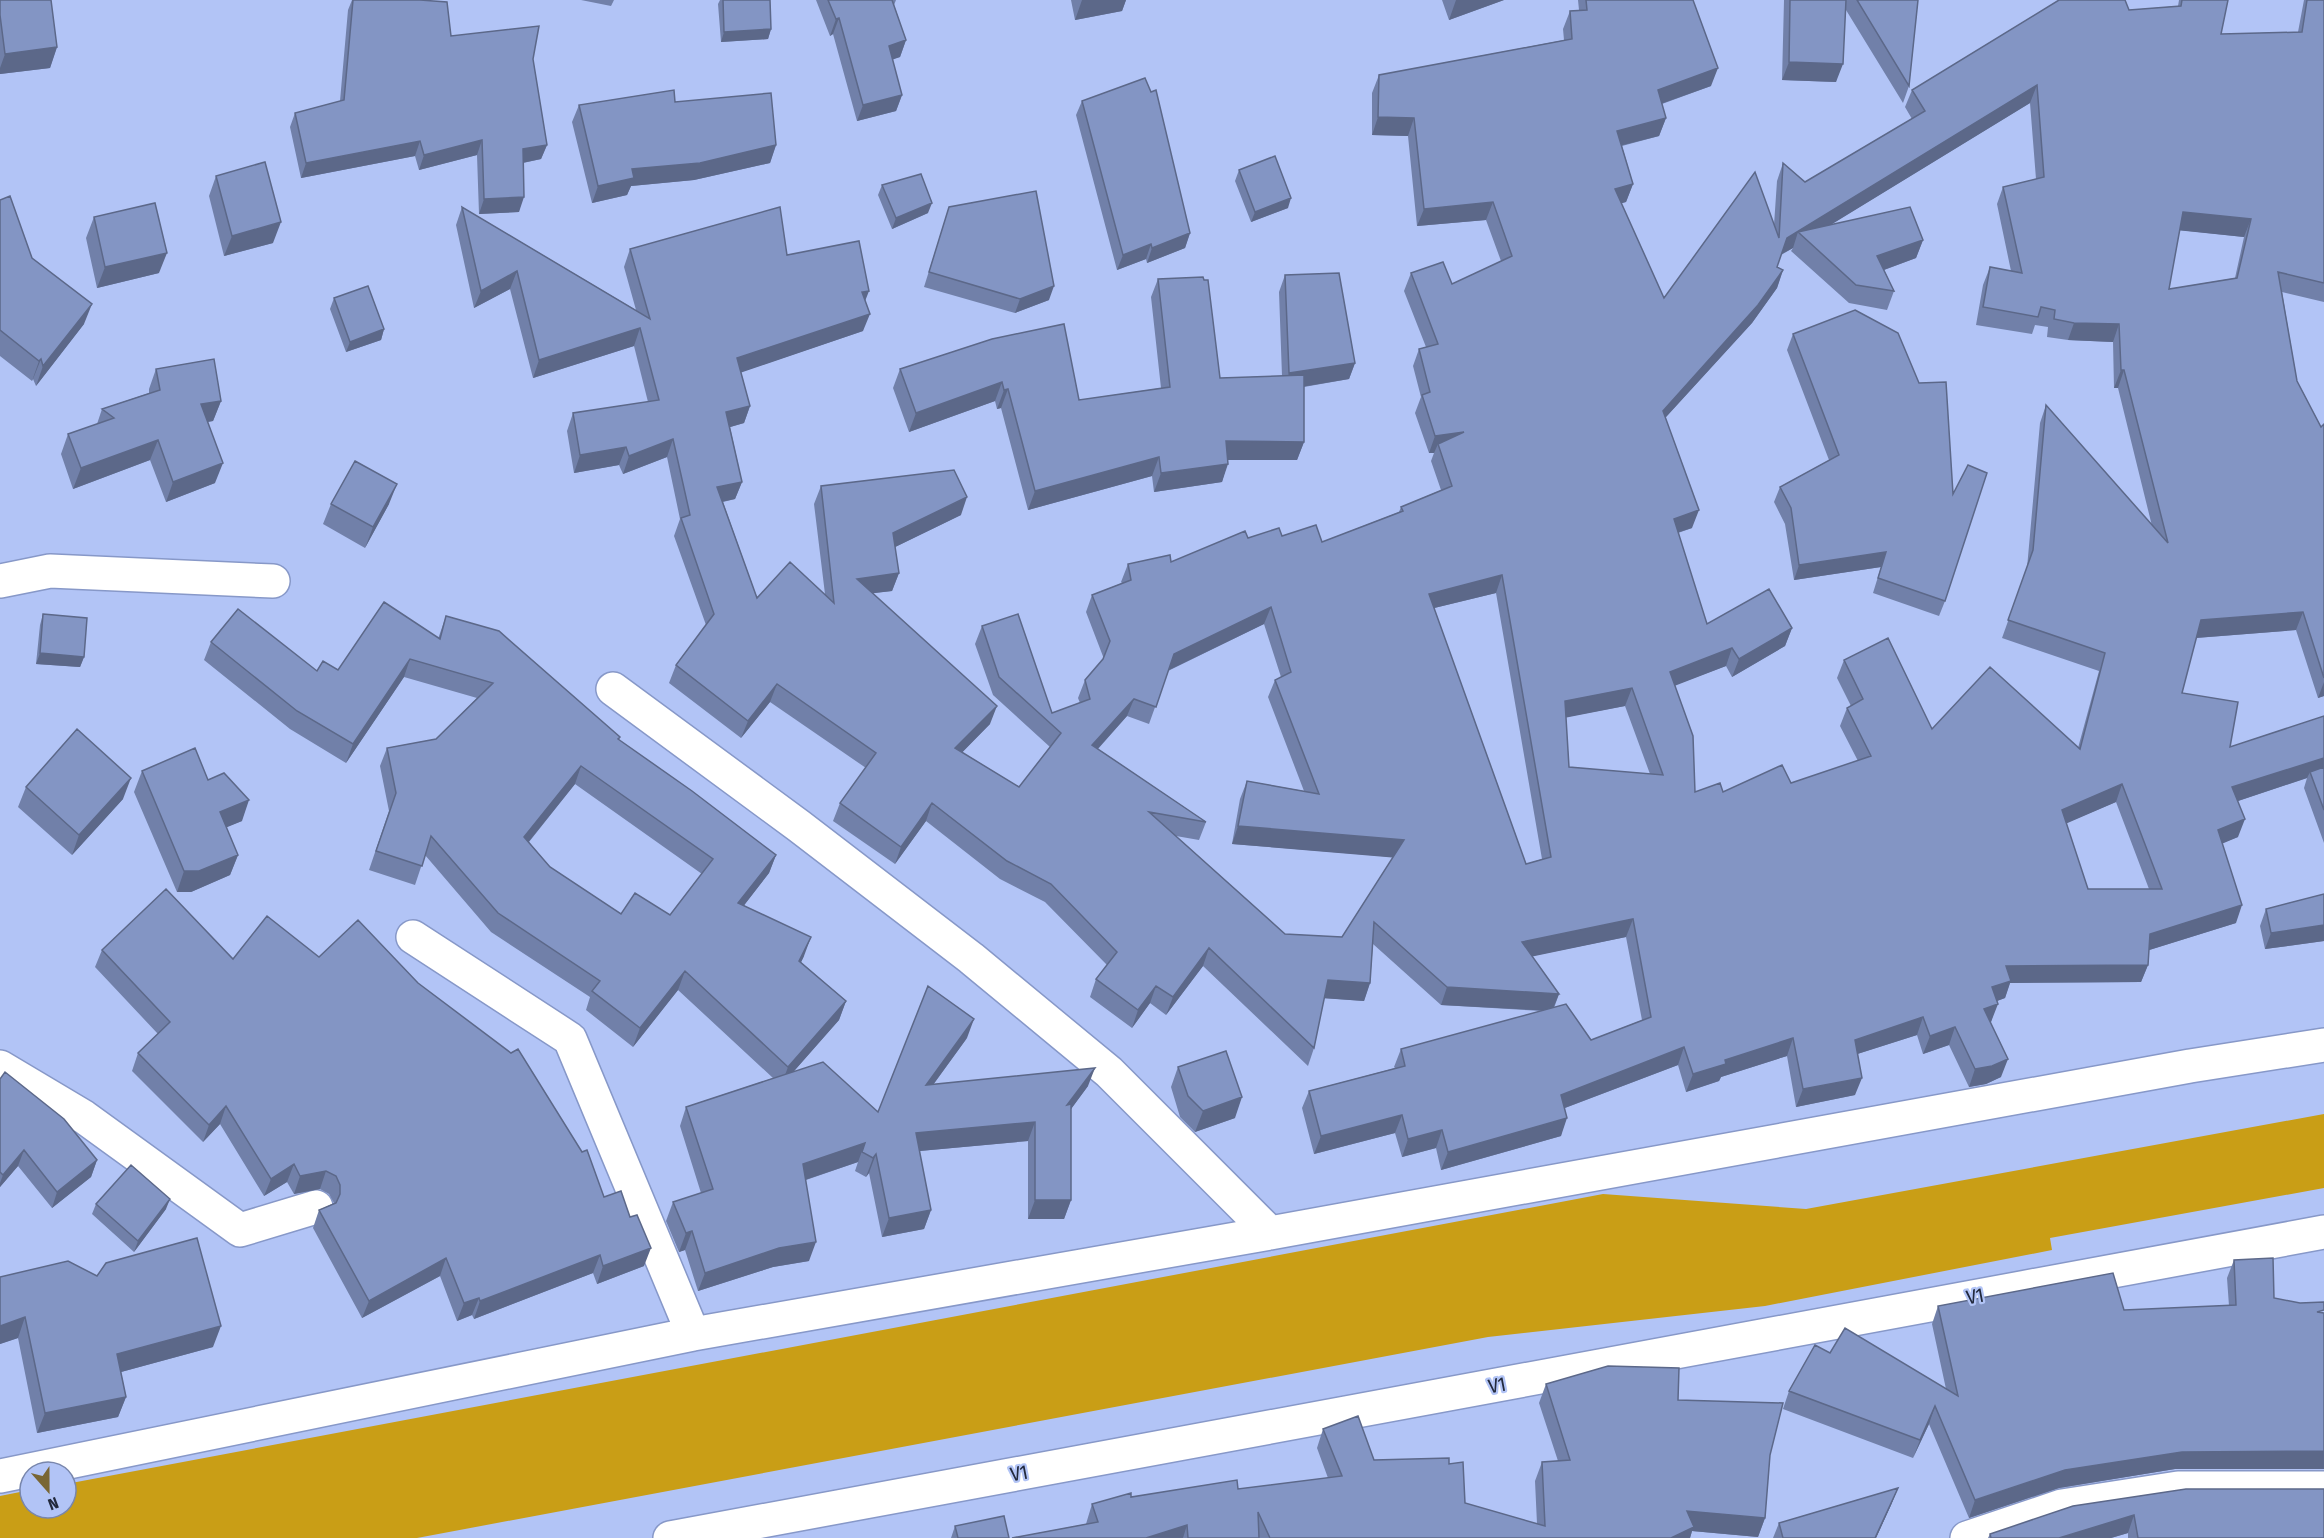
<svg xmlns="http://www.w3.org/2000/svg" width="2324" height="1538" font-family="'Fira Sans Condensed',sans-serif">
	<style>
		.water { fill: #c99e16 }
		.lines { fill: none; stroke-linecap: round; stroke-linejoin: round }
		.street-casing { stroke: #8798c8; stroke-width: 36 }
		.street { stroke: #fff; stroke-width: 33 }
		.wall { fill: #7180a9; fill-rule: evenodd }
		.shaded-wall { fill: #5c6889 }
		.building { fill: #8395c4; stroke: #5c6889; stroke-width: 1.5; fill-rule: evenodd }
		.labels { text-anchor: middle; stroke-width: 4.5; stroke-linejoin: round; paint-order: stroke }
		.street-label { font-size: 20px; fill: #22293c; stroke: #b2c4f6 }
	</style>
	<rect width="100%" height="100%" fill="#b2c4f6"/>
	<path class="water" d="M2324,1114V1188L2050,1238L2052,1250L1765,1306L1488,1337L417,1538H0V1496L30,1490V1508H66V1484L1603,1194L1806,1209Z"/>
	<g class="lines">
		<defs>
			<path id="street" d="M0,581L50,571L273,581
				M613,689L799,826L971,958L1109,1072L1270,1233
				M413,937L570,1039L693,1334
				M0,1067L84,1117L240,1230L316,1207
				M0,1476L693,1334L1270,1233L2190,1066L2324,1045
				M670,1538L2324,1232
				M1967,1538L2062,1506L2178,1488H2324"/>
		</defs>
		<use href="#street" class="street-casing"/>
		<use href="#street" class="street"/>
	</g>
	<path class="wall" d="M0,0L57,47L50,68L0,74Z
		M352,0H420L451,36L533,59L547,145L541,159L523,163L519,212L479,214L477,155L419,170L415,156L301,178L290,127L295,113L340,101L348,10Z
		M581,0H614L611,6Z
		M720,0H770L771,29L768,39L721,42L718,4Z
		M816,0H896L894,5L906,40L900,57L892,59L902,95L896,111L857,121L833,34L830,36Z
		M1071,0H1126L1122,11L1075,20Z
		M1442,0H1504L1449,20Z
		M1578,0H1693L1711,86L1662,104L1666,118L1659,136L1622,146L1633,184L1626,202L1621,203L1664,298L1774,225L1777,181L1783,163L1805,182L1912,119L1905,107L1912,90L2129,10L2178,6L2179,0H2228L2221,34L2298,32L2304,0H2324V302L2282,292L2297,381L2321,427L2324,424V696L2318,698L2296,630L2196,638L2182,693L2230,747L2324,716V843L2304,788L2307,778L2238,801V837L2222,843L2236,923L2149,950L2148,965L2141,982L2010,983L2005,998L1997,1001L1991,1022H1990L2001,1077L1986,1084L1969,1087L1949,1045L1923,1054L1917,1035L1857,1054L1855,1095L1796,1107L1787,1056L1721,1077L1719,1081L1686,1092L1678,1065L1565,1108L1561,1136L1441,1170L1436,1148L1402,1157L1395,1133L1314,1154L1302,1108L1309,1091L1395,1068L1394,1067L1401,1049L1543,1011L1441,1005L1373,944L1370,983L1364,1001L1324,998L1314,1048L1308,1066L1203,966L1166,1015L1150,1003L1132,1028L1090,997L1096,979L1107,965L1045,902L1000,879L926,821L895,864L833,821L840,803L866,768L770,702L741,738L669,683L676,665L706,625L674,536L680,519L667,457L623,474L619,465L574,473L567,431L573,413L648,402L634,346L533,378L510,289L474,308L456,225L462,207L636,310L624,267L630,249L787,255L865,301L863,331L741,372L750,406L744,423L730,427L742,482L735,499L723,502L757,598L825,594L814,504L821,486L961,515L895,547L899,573L892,591L873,593L990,724L962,752L1019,787L1050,747L993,695L975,644L982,626L1052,713L1080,703L1078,698L1085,680L1104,659L1086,612L1092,595L1122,583L1121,582L1128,564L1171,562L1248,538L1282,536L1322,542L1399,512L1401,507L1441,490L1431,461L1434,453H1429L1415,413L1421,397L1413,366L1419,349L1426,347L1404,291L1411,273L1452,284L1501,261L1486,220L1417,226L1408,136L1372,135V93L1379,75L1564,40L1563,29L1570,11L1579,10ZM2030,103L2036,179L2003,187L1997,204L2011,271L1990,267L1983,285L1976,325L2032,334L2035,325L2048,327L2047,337L2068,340L2113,342L2114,388H2118L2152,526L2046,405L2040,423L2027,568L2002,638L2099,671L2078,748L1932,729L1844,660L1837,678L1851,706L1847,708L1840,726L1858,761L1791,783L1723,792H1695L1675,685L1726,666L1732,677L1785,646L1792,628L1707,624L1678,533L1692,528L1665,418L1752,323L1777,288L1783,270L1777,267L1781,255L1793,248L1791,251L1849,303L1887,310L1894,291L1884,270L1916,258L1923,240L1830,225ZM2179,230L2244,237L2235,278L2169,289ZM1496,593L1542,859L1526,864L1434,608ZM1264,624L1281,677L1275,680L1268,697L1304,791L1247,781L1240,799L1232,844L1393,857L1342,937L1285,934L1176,836L1199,840L1206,822L1098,749L1127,716L1149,724L1168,671ZM1625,706L1650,774L1569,767L1566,717ZM2116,802L2149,889H2088L2066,823ZM1626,937L1642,1020L1591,1040L1554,1008L1559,994L1532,956Z
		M1784,0H1918L1909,86L1903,103L1846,10L1836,82L1782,80Z
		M1082,101L1190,233L1185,248L1147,263L1146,259L1117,270L1076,115Z
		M675,102L776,145L770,163L694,180L631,186L627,195L592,203L572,122L579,105Z
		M1239,170L1288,208L1251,222L1235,181Z
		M216,176L273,243L224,256L209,196Z
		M882,185L928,213L892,229L878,195Z
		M0,200L32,258L84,324L36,386L33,379L32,381L0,356Z
		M949,207L1049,300L1015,313L924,287Z
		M94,217L159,273L97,288L86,238Z
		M1285,275L1355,363L1349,379L1304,387V442L1297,460H1228L1222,482L1154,492L1152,476L1028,510L1001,408L997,409L995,401L909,432L893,388L900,369L992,339L1079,400L1161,388L1151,297L1158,279L1220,378L1282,376L1279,292Z
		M334,298L384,329L381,340L346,352L330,309Z
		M1793,334L1945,601L1939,616L1873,593L1881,567L1794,580L1785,524L1774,502L1780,487L1829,460L1787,350Z
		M156,369L221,401L213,421L208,422L215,483L166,502L150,460L73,489L61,454L68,434L97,424L102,409L149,393V389Z
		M331,504H389L365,548L323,524Z
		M43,614L84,657L80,667L36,664L40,625Z
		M446,616L620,737L619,740L776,855L769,873L744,905L804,956L801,962L846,1001L839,1020L793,1072L878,1112L967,1038L933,1085L1088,1086L1071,1109V1200L1064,1219H1028V1141L919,1151L931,1210L924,1229L882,1237L869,1173L866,1177L855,1171L858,1162L806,1180L809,1261L773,1267L698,1291L685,1250L679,1252L666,1221L673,1202L701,1193L680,1126L686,1107L773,1078L678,990L633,1047L586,1010L590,997L491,932L425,855L415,885L369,870L389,811L380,766L387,748L436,739L477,698L404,677L346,763L290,729L204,660L211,642L317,671L338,670L438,639ZM575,784L702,874L670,915L621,914L550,867L529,842Z
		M142,771L208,780L242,821L226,827L238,855L230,875L191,892H177L134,792Z
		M26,787L123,799L72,855L18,807Z
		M2324,894V941L2265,949L2260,926L2266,909Z
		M102,950L233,959L604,1197L644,1266L597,1284L593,1273L474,1319L472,1315L457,1321L440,1276L362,1318L313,1228L319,1210L334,1203L329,1194L320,1189L294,1194L287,1182L264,1196L220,1124L203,1142L132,1071L138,1053L158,1034L95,967Z
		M1178,1067L1235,1118L1195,1132L1180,1117L1171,1087Z
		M0,1079L97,1160L91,1177L52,1208L18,1166L0,1187Z
		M96,1204L166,1209L134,1252L92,1214Z
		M2234,1260L2274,1298L2324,1469H2175L2059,1488L1969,1518L1929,1424L1913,1458L1783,1409L1789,1391L1830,1353L1946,1389L1932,1324L1938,1306L2124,1310L2229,1306L2227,1278Z
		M0,1277L213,1347L121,1372L126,1397L118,1417L37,1433L18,1338L0,1344Z
		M1546,1384L1678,1400L1770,1455L1765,1518L1758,1537L1692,1531L1690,1538H1012L1086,1524L1092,1504L1131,1497L1238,1489L1328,1478L1317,1448L1323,1429L1374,1460L1449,1464L1465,1503L1537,1524L1535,1481L1542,1462L1558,1461L1539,1403Z
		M1898,1488L1891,1505L1876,1538H1773L1779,1523Z
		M2324,1489V1538H2128V1533L2111,1538H1988L1990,1534Z
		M955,1526L1009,1538H951Z"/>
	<path class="shaded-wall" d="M1082,0H1126L1122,11L1075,20Z
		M1456,0H1504L1449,20Z
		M839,18L833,34L830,36L836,19Z
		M771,29L768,39L721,42L724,32Z
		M906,40L900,57L883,63L889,46Z
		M57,47L50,68L0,74V68L5,54Z
		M1789,62L1843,64L1836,82L1782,80Z
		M1718,68L1711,86L1652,107L1658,90Z
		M2037,85L2030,103L1806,240L1798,232L1793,248L1780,255L1787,238Z
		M902,95L896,111L857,121L863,105Z
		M1378,117L1414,118L1408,136L1372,135Z
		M1666,118L1659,136L1611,148L1617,131Z
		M482,140L477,155L419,170L424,155Z
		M420,141L415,156L301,178L306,163Z
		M547,145L541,159L517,164L523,149Z
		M776,145L770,163L694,180L631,186L627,195L592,203L598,186L632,169Z
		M1633,184L1626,202L1608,207L1615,189Z
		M524,197L519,212L479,214L484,199Z
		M1291,198L1288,208L1251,222L1255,212Z
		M1493,202L1486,220L1417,226L1424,209Z
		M932,203L928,213L892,229L896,218Z
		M2183,212L2251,219L2244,237L2176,230Z
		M281,222L273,243L224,256L232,236Z
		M1190,233L1185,248L1147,263L1152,248Z
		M1923,240L1916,258L1870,275L1877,256Z
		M1151,244L1146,259L1117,270L1123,255Z
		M167,253L159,273L97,288L105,267Z
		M1783,270L1777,288L1752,323L1656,428L1663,411Z
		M517,271L510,289L474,308L481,291Z
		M1054,286L1049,300L1015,313L1020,299Z
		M869,291L862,309V292Z
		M92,304L84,324L36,386L43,366Z
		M870,314L863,331L731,376L737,358Z
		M2074,323L2119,324L2113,342L2068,340Z
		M640,328L634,346L533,378L539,360Z
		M384,329L381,340L346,352L350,342Z
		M41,359L33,379L32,381L39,361Z
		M1355,363L1349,379L1283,390L1289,373Z
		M2121,370H2124L2118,388H2114Z
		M1002,382L995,401L909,432L916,413Z
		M1008,389L1001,408L997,409L1004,390Z
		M221,401L213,421L193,424L201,404Z
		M750,406L744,423L720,430L726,412Z
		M1464,432L1438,444L1434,453H1429L1435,436Z
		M673,439L667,457L623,474L629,456Z
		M158,440L150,460L73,489L81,468Z
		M1226,441L1304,442L1297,460H1219Z
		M626,447L619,465L574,473L580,455Z
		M1159,457L1152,476L1028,510L1035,491Z
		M223,463L215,483L166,502L173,482Z
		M1228,464L1222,482L1154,492L1161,473Z
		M742,482L735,499L711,504L717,487Z
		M397,484L389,504L365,548L373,527Z
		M967,497L961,515L887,551L893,533Z
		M1699,510L1692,528L1667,536L1674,519Z
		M1886,552L1881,567L1794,580L1799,565Z
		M899,573L892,591L850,596L857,579Z
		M1502,575L1496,593L1422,611L1429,594Z
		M1271,607L1264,624L1167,671L1174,654Z
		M2303,612L2296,630L2195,638L2201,620Z
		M1792,628L1785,646L1732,677L1739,659Z
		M1732,648L1726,666L1664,690L1670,672Z
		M40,653L84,657L80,667L36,664Z
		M410,659L404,677L346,763L353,744Z
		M2324,682V696L2318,698Z
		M777,684L770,702L741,738L748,721Z
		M1632,688L1625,706L1559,719L1565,701Z
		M1134,699L1127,716L1085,763L1092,745Z
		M997,706L990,724L949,766L955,748Z
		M2324,758V773L2310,772L2307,778L2226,805L2232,787Z
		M581,766L575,784L518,855L524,837Z
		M131,778L123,799L72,855L79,835Z
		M2122,784L2116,802L2056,828L2062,810Z
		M249,800L242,821L213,833L220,812Z
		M932,803L926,821L895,864L901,847Z
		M2245,819L2238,837L2212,848L2218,830Z
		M1238,826L1404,840L1398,858L1232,844Z
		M238,855L230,875L191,892H177L184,871Z
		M776,855L769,873L732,921L738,903Z
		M2242,905L2236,923L2143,952L2150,934Z
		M1633,919L1626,937L1516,960L1522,942Z
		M2324,925V941L2265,949L2271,933Z
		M811,937L804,956L793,979L799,961Z
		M1209,948L1203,966L1166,1015L1173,997Z
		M2148,965L2141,982L2010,983L2005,998L1986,1005L1992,987L2006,966Z
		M685,971L678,990L633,1047L640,1028Z
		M1328,980L1370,983L1364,1001L1321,998Z
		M1156,986L1150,1003L1132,1028L1138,1010Z
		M1447,987L1559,994L1552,1011L1441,1005Z
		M846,1001L839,1020L781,1086L788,1067Z
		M1998,1004L1991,1022L1978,1026L1984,1009Z
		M1923,1017L1917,1035L1848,1057L1855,1040Z
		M974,1019L967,1038L919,1104L926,1085Z
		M1955,1027L1949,1045L1923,1054L1930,1036Z
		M1793,1038L1787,1056L1721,1077L1719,1081L1686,1092L1693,1074L1725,1060Z
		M1684,1047L1678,1065L1554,1112L1561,1095Z
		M2008,1059L2001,1077L1986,1084L1969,1087L1975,1069Z
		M1095,1068L1088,1086L1060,1124L1067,1105Z
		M1862,1078L1855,1095L1796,1107L1803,1089Z
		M1242,1097L1235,1118L1195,1132L1203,1111Z
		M226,1106L220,1124L203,1142L209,1125Z
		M1402,1115L1395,1133L1314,1154L1321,1136Z
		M1567,1118L1561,1136L1441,1170L1448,1152Z
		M1035,1122L1028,1141L909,1152L916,1133Z
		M1442,1130L1436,1148L1402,1157L1408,1139Z
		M865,1143L858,1162L796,1183L803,1164Z
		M24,1150L18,1166L0,1187V1183L3,1175Z
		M876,1154L869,1173L866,1177L873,1158Z
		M97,1160L91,1177L52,1208L57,1192Z
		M294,1164L287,1182L264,1196L271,1179Z
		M326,1171L320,1189L294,1194L300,1176Z
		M170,1199L166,1209L134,1252L138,1241Z
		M1035,1200H1071L1064,1219H1028Z
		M931,1210L924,1229L882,1237L889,1218Z
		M692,1231L685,1250L679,1252L686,1233Z
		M816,1242L809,1261L773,1267L698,1291L705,1273L779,1248Z
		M651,1248L644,1266L597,1284L603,1266Z
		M600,1255L593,1273L474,1319L480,1301Z
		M446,1258L440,1276L362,1318L369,1301Z
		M479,1298L472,1315L457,1321L464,1303Z
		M25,1317L18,1338L0,1344V1326Z
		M221,1326L213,1347L110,1375L117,1354Z
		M126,1397L118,1417L37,1433L45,1413Z
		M1935,1406L1929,1424L1913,1458L1920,1440Z
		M2324,1451V1469H2175L2059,1488L1969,1518L1975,1500L2065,1470L2182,1452Z
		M1898,1488L1891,1505L1876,1538H1875Z
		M1687,1511L1765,1518L1758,1537L1692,1531L1690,1538H1671Z
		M2134,1515L2128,1533L2111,1538H2059Z
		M1187,1525L1183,1538H1146Z"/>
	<path class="building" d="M0,0H51L57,47L5,54L0,15Z
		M353,0H420L447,2L451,36L539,26L533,59L547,145L523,149L524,197L484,199L482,140L424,155L420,141L306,163L295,113L344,100Z
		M723,0H770L771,29L724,32Z
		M828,0H892L906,40L889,46L902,95L863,105L839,18L836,19Z
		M1586,0H1693L1718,68L1658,90L1666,118L1617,131L1633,184L1615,189L1664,298L1755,172L1779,238L1783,163L1805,182L1925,111L1912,90L2059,0H2125L2129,10L2181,6L2182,0H2228L2221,34L2302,32L2307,0H2324V283L2278,272L2297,381L2321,427L2324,424V678L2303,612L2201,620L2182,693L2238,702L2230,747L2324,716V758L2232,787L2245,819L2218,830L2242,905L2150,934L2148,965L2006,966L2011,981L1992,987L1998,1004L1984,1009L2008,1059L1992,1066L1975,1069L1955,1027L1930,1036L1923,1017L1855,1040L1862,1078L1803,1089L1793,1038L1725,1060L1726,1064L1693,1074L1684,1047L1561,1095L1567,1118L1448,1152L1442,1130L1408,1139L1402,1115L1321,1136L1309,1091L1405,1066L1401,1049L1566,1004L1591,1040L1651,1017L1633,919L1522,942L1559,994L1447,987L1374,922L1370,983L1328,980L1314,1048L1209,948L1173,997L1156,986L1138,1010L1096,979L1117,952L1051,884L1007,861L932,803L901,847L840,803L876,753L777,684L748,721L676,665L714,614L681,518L690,515L673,439L629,456L626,447L580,455L573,413L659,400L640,328L539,360L517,271L481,291L462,207L650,319L630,249L780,207L787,255L859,241L869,291L862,292L870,314L737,358L750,406L726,412L742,482L717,487L757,598L790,562L834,603L821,486L954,470L967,497L893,533L899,573L857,579L997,706L955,748L1019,787L1061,733L999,677L982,626L1018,614L1052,713L1090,699L1085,680L1103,659L1110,641L1092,595L1131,580L1128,564L1170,555L1171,562L1245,531L1248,538L1279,528L1282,536L1316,525L1322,542L1403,511L1401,507L1452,486L1438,444L1464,432L1435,436L1422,395L1430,392L1419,349L1438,344L1411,273L1443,262L1452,284L1512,256L1493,202L1424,209L1414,118L1378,117L1379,75L1572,39L1570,11L1587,10ZM2037,85L2044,177L2003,187L2022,273L1990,267L1983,307L2038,317L2041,307L2055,310L2054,319L2074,323L2119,324L2121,370H2124L2168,543L2046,405L2033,550L2008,620L2105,653L2080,749L1990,667L1932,729L1888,638L1844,660L1863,699L1847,708L1871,756L1791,783L1782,765L1723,792L1720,783L1695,792L1693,736L1670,672L1732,648L1739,659L1792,628L1769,589L1707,624L1674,519L1699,510L1663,411L1758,305L1783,270L1777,267L1787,238ZM2183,212L2251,219L2237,278L2169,289ZM1502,575L1551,857L1526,864L1429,594ZM1271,607L1291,672L1275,680L1319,794L1247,781L1238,826L1404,840L1342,937L1285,934L1149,812L1206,822L1092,745L1134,699L1156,707L1174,654ZM1632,688L1663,775L1569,767L1565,701ZM2122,784L2162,889H2088L2062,810Z
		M1790,0H1846L1843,64L1789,62Z
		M1857,0H1918L1909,86Z
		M1145,78L1151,92L1156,90L1190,233L1152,248L1151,244L1123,255L1082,101Z
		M674,90L675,102L771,93L776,145L700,163L632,169L634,178L598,186L579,105Z
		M1275,156L1291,198L1255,212L1239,170Z
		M265,162L281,222L232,236L216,176Z
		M921,174L932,203L896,218L882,185Z
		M1036,191L1054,286L1020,299L929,272L949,207Z
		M10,196L32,258L92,304L43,366L41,359L39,361L0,330V200Z
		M155,203L167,253L105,267L94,217Z
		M1910,207L1923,240L1877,256L1894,291L1856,285L1798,232Z
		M1339,273L1355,363L1289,373L1285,275Z
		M1203,277L1204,280H1208L1220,378L1304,375V442L1226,441L1228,464L1161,473L1159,457L1035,491L1008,389L1004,390L1002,382L916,413L900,369L992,339L1064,324L1079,400L1170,387L1158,279Z
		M368,286L384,329L350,342L334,298Z
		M1855,310L1898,333L1919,383L1946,382L1953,494L1968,465L1987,473L1945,601L1878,578L1886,552L1799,565L1791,508L1780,487L1839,455L1793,334Z
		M214,359L221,401L201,404L223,463L173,482L158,440L81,468L68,434L114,418L102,409L160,390L156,369Z
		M355,461L397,484L373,527L331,504Z
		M384,602L440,639L446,616L499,631L620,737L618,739L692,791L776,855L738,903L811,937L799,961L846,1001L788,1067L685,971L640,1028L592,991L600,981L498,913L431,836L422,866L376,851L396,793L387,748L436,739L493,683L410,659L353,744L297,711L211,642L238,609L317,671L323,661L338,670ZM581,766L713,859L670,915L635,893L621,914L550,867L524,837Z
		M43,614L87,618L84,657L40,653Z
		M77,729L131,778L79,835L26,787Z
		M195,748L208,780L224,773L249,800L220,812L238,855L199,871H184L142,771Z
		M2324,767V810L2310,772Z
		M166,889L233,959L267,916L319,957L358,920L418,983L511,1053L518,1049L582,1152L587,1150L604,1197L621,1191L630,1217L637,1215L651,1248L603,1266L600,1255L480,1301L479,1298L464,1303L446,1258L369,1301L319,1210L336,1203L340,1194V1185L336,1176L326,1171L300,1176L294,1164L271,1179L226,1106L209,1125L138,1053L170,1022L102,950Z
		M2324,894V925L2271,933L2266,909Z
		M928,986L974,1019L926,1085L1095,1068L1067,1105L1071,1104V1200H1035V1122L916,1133L931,1210L889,1218L876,1154L873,1158L862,1152L865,1143L803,1164L816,1242L779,1248L705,1273L692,1231L686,1233L673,1202L713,1189L686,1107L823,1062L878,1112Z
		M1226,1051L1242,1097L1203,1111L1188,1096L1178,1067Z
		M5,1072L64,1119L97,1160L57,1192L24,1150L3,1175L0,1172V1079Z
		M131,1165L170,1199L138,1241L96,1204Z
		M197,1238L221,1326L117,1354L126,1397L45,1413L25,1317L0,1326V1277L68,1261L97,1276L106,1263Z
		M2273,1258L2274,1298L2300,1303L2324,1302V1310L2317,1312L2324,1313V1451L2182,1452L2065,1470L1975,1500L1935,1406L1920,1440L1789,1391L1815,1345L1830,1353L1845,1328L1958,1396L1938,1306L2113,1273L2124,1310L2236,1305L2234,1260Z
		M1608,1366L1679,1368L1678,1400L1783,1403L1770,1455L1765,1518L1687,1511L1694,1527L1671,1538H1270L1258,1512L1259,1538H1188L1187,1525L1146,1538H1012L1098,1522L1092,1504L1131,1493V1497L1237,1480L1238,1489L1342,1476L1323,1429L1358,1416L1374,1460L1449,1458V1464L1463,1462L1465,1503L1545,1526L1542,1462L1570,1460L1546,1384Z
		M1898,1488L1875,1538H1783L1779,1523Z
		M2186,1489H2324V1538H2138L2134,1515L2059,1538H1991L1990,1534L2073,1506Z
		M1004,1516L1009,1538H958L955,1526Z"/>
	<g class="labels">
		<g class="street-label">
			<text transform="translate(1975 1296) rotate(-11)" y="7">V1</text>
			<text transform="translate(1497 1385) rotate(-11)" y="7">V1</text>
			<text transform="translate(1019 1473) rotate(-11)" y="7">V1</text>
		</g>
	</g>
	<g transform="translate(48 1490) rotate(159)"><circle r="28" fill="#b2c4f6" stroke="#7886ac" stroke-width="1.5"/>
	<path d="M0-4.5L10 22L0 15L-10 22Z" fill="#796634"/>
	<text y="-9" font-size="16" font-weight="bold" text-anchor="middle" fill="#22293c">N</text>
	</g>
</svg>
